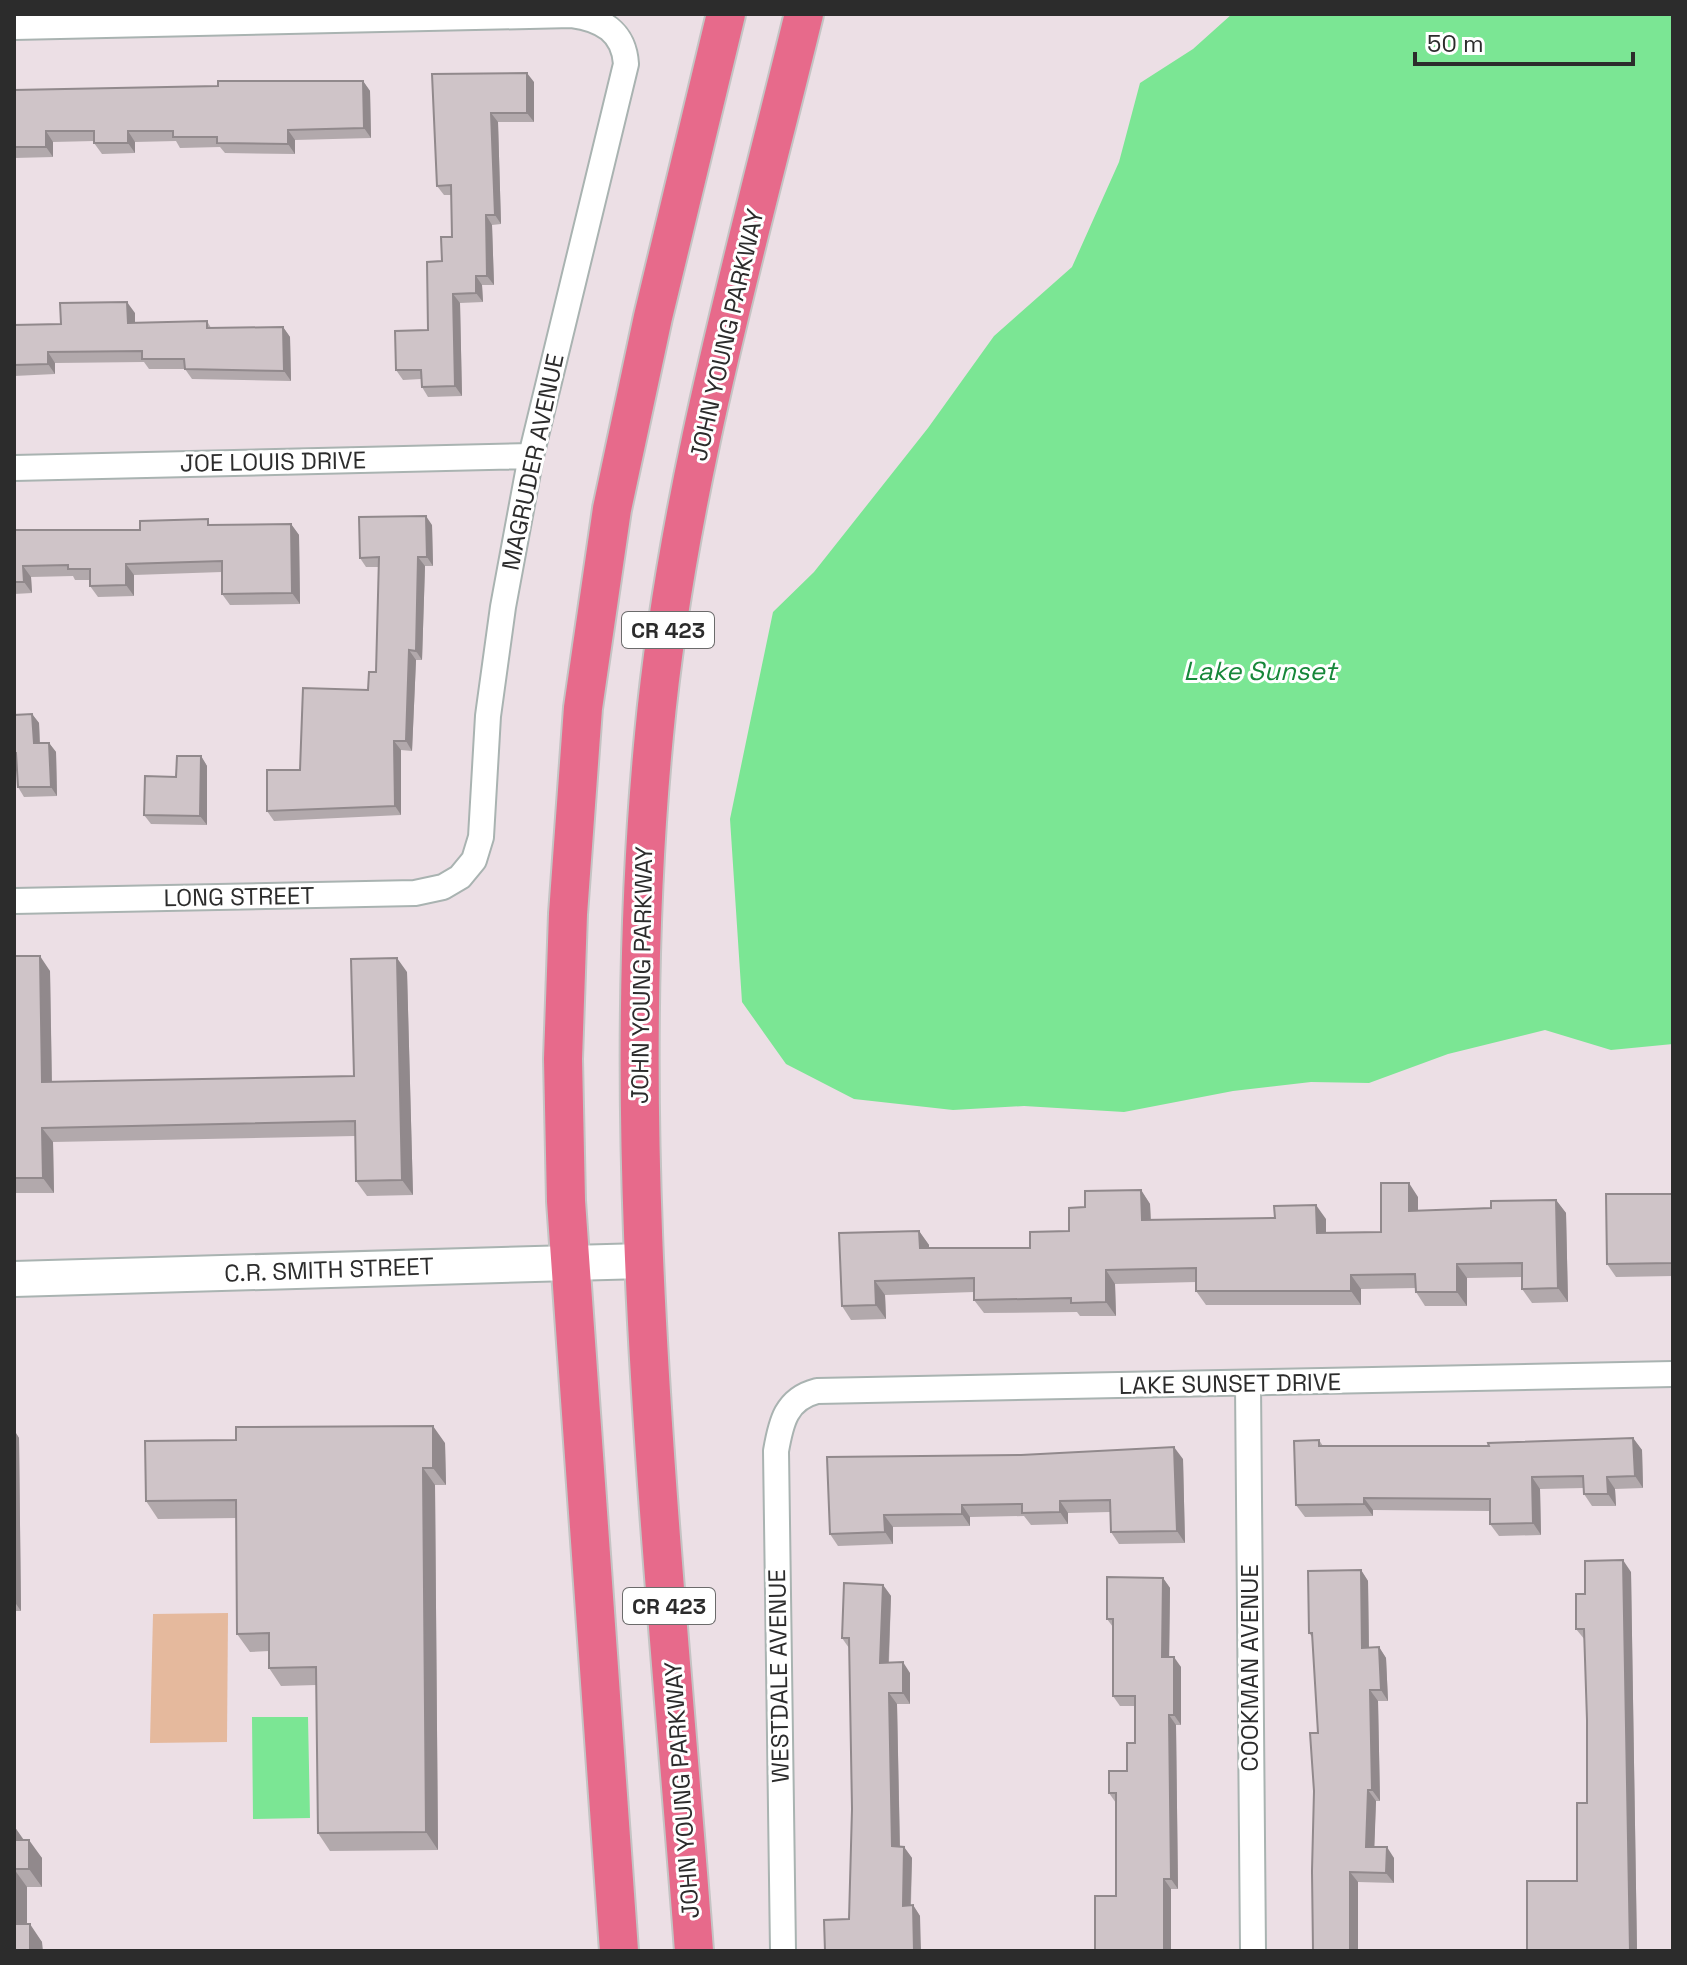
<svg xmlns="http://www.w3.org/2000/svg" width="1687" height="1965" font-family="'Space Grotesk',sans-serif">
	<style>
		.pitch { fill: #e5b99d }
		.water { fill: #7be694 }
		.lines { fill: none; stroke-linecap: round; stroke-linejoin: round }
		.street-casing { stroke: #a9b3b1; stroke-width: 28 }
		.secondary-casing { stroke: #a9b3b1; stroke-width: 38 }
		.primary-casing { stroke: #c4c4c4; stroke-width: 42 }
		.street { stroke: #fff; stroke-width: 24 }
		.secondary { stroke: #fff; stroke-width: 34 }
		.primary { stroke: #e76a8b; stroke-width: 38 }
		.wall { fill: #b2a9ac }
		.shaded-wall { fill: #91898c }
		.building { fill: #cfc4c8; stroke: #91898c; stroke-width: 2 }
		.labels { text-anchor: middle; stroke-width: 6; stroke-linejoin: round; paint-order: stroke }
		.shield { fill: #fff; stroke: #6b6b6b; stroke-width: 2 }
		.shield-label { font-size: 22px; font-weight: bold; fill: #2c2c2c }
		.street-label { font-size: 24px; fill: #2c2c2c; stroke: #fff }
		.water-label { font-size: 26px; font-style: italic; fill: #17873a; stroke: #fff }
	</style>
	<rect width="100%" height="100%" fill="#ecdfe5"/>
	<path class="pitch" d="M228,1613L227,1742L150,1743L153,1614Z"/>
	<path class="water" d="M1232,14H1673V1044L1611,1050L1545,1030L1448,1054L1369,1083L1311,1082L1233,1091L1124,1112L1024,1106L953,1110L854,1099L786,1064L742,1002L730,819L773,612L814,572L928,428L994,336L1072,267L1119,162L1140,83L1193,49Z
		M252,1717H308L310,1818L253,1819Z"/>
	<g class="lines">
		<defs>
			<path id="street" d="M14,27L572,15C602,19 624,32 626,64L531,456L503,607L488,716L481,837L474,860L460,877L443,887L415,893L14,901
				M14,468L531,456
				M1248,1385L1253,1951
				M783,1951L776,1451C781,1422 786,1399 817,1391L1673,1374"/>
			<path id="secondary" d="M14,1279L643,1261"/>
			<path id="primary" d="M619,1951L566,1201L563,1059L568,914L583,708L612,509L653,317L726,14
				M694,1951C664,1547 615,1140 654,735C677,490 746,252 804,14"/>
		</defs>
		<use href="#street" class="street-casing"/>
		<use href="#secondary" class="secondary-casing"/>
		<use href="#primary" class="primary-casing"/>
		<use href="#street" class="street"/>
		<use href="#secondary" class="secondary"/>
		<use href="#primary" class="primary"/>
	</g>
	<path class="wall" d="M432,74L534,82V122H498L501,224L492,225L494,285H482L483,302L460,303L462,396L428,397L422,387L421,379L403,380L396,370L428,330L442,261L452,237L451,195H444L437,186Z
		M363,81L370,91L371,138L295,140V154L225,153L220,147L180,148L176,141L135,142V153L102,154L94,143V141L53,142V157L14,158V90L218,86Z
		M135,313V323L207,321L211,328L283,327L290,337L291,381L192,379L185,369H149L144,362L55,363V374L14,376V325L61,324Z
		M291,524L299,535L300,604L230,605L222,594V572L134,575V596L98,597L90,586V580H75L73,576L31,577L32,593L14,594V530H140L212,525Z
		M432,525L433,566H425L422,660H416L412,751L401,750V815L274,821L267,811L300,770L368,690L376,672L379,567H366L360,558Z
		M32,714L39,723L40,743H49L56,752L57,796L24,797L18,787L17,762H14V715Z
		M201,756L207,766V825L151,824L144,815L176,777Z
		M14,956L50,971L52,1082L354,1076L407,972L413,1195L367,1196L356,1181L355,1136L53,1142L54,1193H14Z
		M1141,1190L1150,1204L1151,1219H1326V1233L1381,1232L1418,1197V1211L1491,1208L1556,1200L1566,1213L1568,1302L1532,1303L1522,1289V1277L1467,1278V1306H1425L1416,1292V1288L1361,1289V1305H1206L1196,1291V1282L1115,1284L1116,1316H1080L1077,1312L984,1313L974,1300V1292L885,1295L886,1319L851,1320L842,1306L919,1231L929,1245V1248H1030L1069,1231L1085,1207Z
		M1673,1194V1276L1616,1277L1607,1264Z
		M14,1430L19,1438L21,1611H14Z
		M1633,1438L1642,1450L1643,1488L1615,1489L1616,1506H1592L1584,1494V1488L1540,1489L1541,1535L1499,1536L1490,1524V1511L1373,1510V1516L1305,1517L1296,1505L1319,1440L1323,1446H1489Z
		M445,1443L446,1485H435L438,1850L330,1851L318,1833L316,1685L281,1686L269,1668V1651L250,1652L237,1634V1518L158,1519L146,1501Z
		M827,1457L1183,1459L1185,1543L1119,1544L1111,1532L1110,1512L1068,1513V1524L1031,1525L1024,1516L970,1517V1526L893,1527V1544L838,1546L830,1534Z
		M1361,1570L1368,1581L1369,1648L1379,1647L1386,1658L1388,1701H1378L1380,1801H1376L1374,1847L1394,1858V1883L1358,1882V1951L1318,1733L1313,1638L1309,1633Z
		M1631,1572L1637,1951H1528L1527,1950L1577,1881L1587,1803V1720L1585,1640L1576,1629L1585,1594Z
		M1163,1578L1170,1588L1169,1657L1181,1667V1725H1176L1178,1889H1171V1951L1116,1896V1803L1109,1793L1127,1771L1135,1743V1706H1120L1113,1696V1627L1107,1619Z
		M883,1585L891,1596L889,1662L910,1673V1704H897L900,1846L904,1847L912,1858L911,1905H913L920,1916L849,1919L852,1809L849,1648L842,1638Z
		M14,1826L24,1840L42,1858V1887H27V1924L42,1942L14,1951Z"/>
	<path class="shaded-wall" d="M527,73L534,82V122L527,113Z
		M363,81L370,91L371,138L364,128Z
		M491,113L498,122L501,224L495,215Z
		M288,130L295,140V154L288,144Z
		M46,131L53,142V157L46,147Z
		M128,131L135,142V153L128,143Z
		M486,215L492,225L494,285L487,276Z
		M476,276L482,285L483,302L476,293Z
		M453,294L460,303L462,396L455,386Z
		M127,302L135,313V333L128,323Z
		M283,327L290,337L291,381L284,371Z
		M48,352L55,363V374L48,364Z
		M426,516L432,525L433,566L427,557Z
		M291,524L299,535L300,604L292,593Z
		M418,557L425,566L422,660L416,651Z
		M126,564L134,575V596L126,585Z
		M23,566L31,577L32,593L24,582Z
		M409,650L416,660L412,751L406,741Z
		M32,714L39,723L40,752L34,743Z
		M394,741L401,750V815L395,806Z
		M49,743L56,752L57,796L51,787Z
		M201,756L207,766V825L200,816Z
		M40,956L50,971L52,1097L42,1082Z
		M397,958L407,972L413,1195L402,1180Z
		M42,1128L53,1142L54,1193L43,1178Z
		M1409,1183L1418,1197V1225L1409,1211Z
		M1141,1190L1150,1204L1151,1233L1142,1220Z
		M1556,1200L1566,1213L1568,1302L1558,1288Z
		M1316,1205L1326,1219V1247L1317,1233Z
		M919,1231L929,1245V1262L920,1248Z
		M1457,1264L1467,1278V1306L1457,1292Z
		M1106,1270L1115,1284L1116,1316L1106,1302Z
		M1351,1275L1361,1289V1305L1351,1291Z
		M875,1281L885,1295L886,1319L876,1305Z
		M433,1426L445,1443L446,1485L433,1468Z
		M14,1430L19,1438L21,1611L14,1601Z
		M1633,1438L1642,1450L1643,1488L1635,1476Z
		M1174,1447L1183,1459L1185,1543L1177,1531Z
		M423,1468L435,1485L438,1850L426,1832Z
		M1532,1477L1540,1489L1541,1535L1533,1523Z
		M1607,1477L1615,1489L1616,1506L1608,1494Z
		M1364,1498L1373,1510V1516L1364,1504Z
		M1060,1501L1068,1513V1524L1060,1512Z
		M962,1505L970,1517V1526L962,1514Z
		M884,1515L893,1527V1544L885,1532Z
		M1623,1560L1631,1572L1637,1951H1630Z
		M1361,1570L1368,1581L1369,1659L1362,1648Z
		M1163,1578L1170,1588L1169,1667L1162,1657Z
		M883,1585L891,1596L888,1674L880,1663Z
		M1379,1647L1386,1658L1388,1701L1381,1690Z
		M1174,1657L1181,1667V1725L1174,1715Z
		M903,1662L910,1673V1704L903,1693Z
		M1370,1690L1378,1701L1380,1801L1372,1790Z
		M889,1693L897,1704L900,1857L892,1846Z
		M1169,1715L1176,1725L1178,1889L1171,1879Z
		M1368,1790L1376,1801L1374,1858L1366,1847Z
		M14,1826L27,1845L14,1840Z
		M29,1840L42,1858V1887L29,1869Z
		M904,1847L912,1858L910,1917L903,1906Z
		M1387,1847L1394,1858V1883L1386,1873Z
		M14,1869L27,1887V1935L15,1924Z
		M1350,1872L1358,1882V1951H1350Z
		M1164,1879L1171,1889V1951H1164Z
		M913,1905L920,1916L921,1951H914Z
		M30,1924L42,1942L43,1951H30Z"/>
	<path class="building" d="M527,73V113H491L495,215H486L487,276H476V293L453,294L455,386L422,387L421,370H396L395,331L428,330L427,262L442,261L441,237H452L451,185L437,186L432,74Z
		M218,81H363L364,128L288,130V144L217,143V137H173V131H128V143H94V131H46V147H14V90L218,86Z
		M127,302L128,323L207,321V328L283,327L284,371L185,369L184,359H142V351L48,352V364L14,365V325L61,324L60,303Z
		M426,516L427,557H418L416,651L409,650L406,741H394L395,806L267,811V770H300L303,688L368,690L369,672H376L379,557L360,558L359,517Z
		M208,519V525L291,524L292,593L222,594V561L126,564V585L90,586V569H68V565L23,566L24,582H14V530H140V521Z
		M32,714L34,743H49L51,787H18L16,753H14V715Z
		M177,756H201L200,816L144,815L145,776L176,777Z
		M14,956H40L42,1082L354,1076L351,959L397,958L402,1180L356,1181L355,1121L42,1128L43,1178H14Z
		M1381,1183H1409V1211L1491,1208V1201L1556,1200L1558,1288L1522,1289V1263L1457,1264V1292H1416L1415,1274L1351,1275V1291H1196V1268L1106,1270V1302L1071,1303V1298L974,1300V1278L875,1281L876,1305L842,1306L839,1233L919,1231L920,1248H1030V1232L1069,1231V1208L1085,1207V1191L1141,1190L1142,1220L1275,1218L1274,1206L1316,1205L1317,1233L1381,1232Z
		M1606,1194H1673V1263L1607,1264Z
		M433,1426V1468H423L426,1832L318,1833L316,1667L269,1668V1633L237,1634L236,1500L146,1501L145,1441L236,1440V1427Z
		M1633,1438L1635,1476L1607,1477L1608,1494H1584L1583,1476L1532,1477L1533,1523L1490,1524V1499L1364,1498V1504L1296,1505L1294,1441L1319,1440V1446H1489L1488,1443Z
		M1174,1447L1177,1531L1111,1532L1110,1500L1060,1501V1512L1022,1513V1504L962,1505V1514L884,1515L885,1532L830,1534L827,1457L1021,1455Z
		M1623,1560L1630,1951L1527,1950V1881H1577V1803H1587V1720L1584,1629H1576V1594H1585V1561Z
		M1361,1570L1362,1648L1379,1647L1381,1690H1370L1372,1790H1368L1366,1847H1387L1386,1873L1350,1872V1951H1313L1312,1871L1314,1791L1310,1733H1318L1312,1633H1309L1308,1571Z
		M1107,1577L1163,1578L1162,1657H1174V1715H1169L1171,1879H1164V1951H1095V1896H1116V1793H1109V1771H1127V1743H1135V1696H1113V1619H1107Z
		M844,1583L883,1585L880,1663L903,1662V1693H889L892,1846L904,1847L903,1906L913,1905L914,1951H825L824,1920L849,1919L852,1809L849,1638H842Z
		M14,1826V1840H29V1869H14Z
		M14,1918L15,1924H30V1951H14Z"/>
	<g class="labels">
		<g class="shield">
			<rect x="622" y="612" width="92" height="36" rx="6"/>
			<rect x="623" y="1588" width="92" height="36" rx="6"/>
		</g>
		<g class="shield-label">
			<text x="668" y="638">CR 423</text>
			<text x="669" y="1614">CR 423</text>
		</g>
		<g class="street-label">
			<text transform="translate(727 335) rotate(-77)" y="8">JOHN YOUNG PARKWAY</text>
			<text transform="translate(273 462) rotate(-1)" y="8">JOE LOUIS DRIVE</text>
			<text transform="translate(533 462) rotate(-78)" y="8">MAGRUDER AVENUE</text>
			<text transform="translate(239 897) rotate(-1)" y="8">LONG STREET</text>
			<text transform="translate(642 975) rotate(-89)" y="8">JOHN YOUNG PARKWAY</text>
			<text transform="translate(329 1270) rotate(-2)" y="8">C.R. SMITH STREET</text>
			<text transform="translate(1230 1384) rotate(-1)" y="8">LAKE SUNSET DRIVE</text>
			<text transform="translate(1250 1668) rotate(-90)" y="8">COOKMAN AVENUE</text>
			<text transform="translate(779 1676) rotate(-91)" y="8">WESTDALE AVENUE</text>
			<text transform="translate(682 1790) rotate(-94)" y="8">JOHN YOUNG PARKWAY</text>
		</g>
		<g class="water-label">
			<text x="1260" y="680">Lake Sunset</text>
		</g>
	</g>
	<rect width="1687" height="1965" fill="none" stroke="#2c2c2c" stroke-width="32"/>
	<path d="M1415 52v12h218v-12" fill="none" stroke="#2c2c2c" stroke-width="4"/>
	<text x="1427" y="52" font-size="24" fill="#2c2c2c" stroke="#ffffff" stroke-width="6" paint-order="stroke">50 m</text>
</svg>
